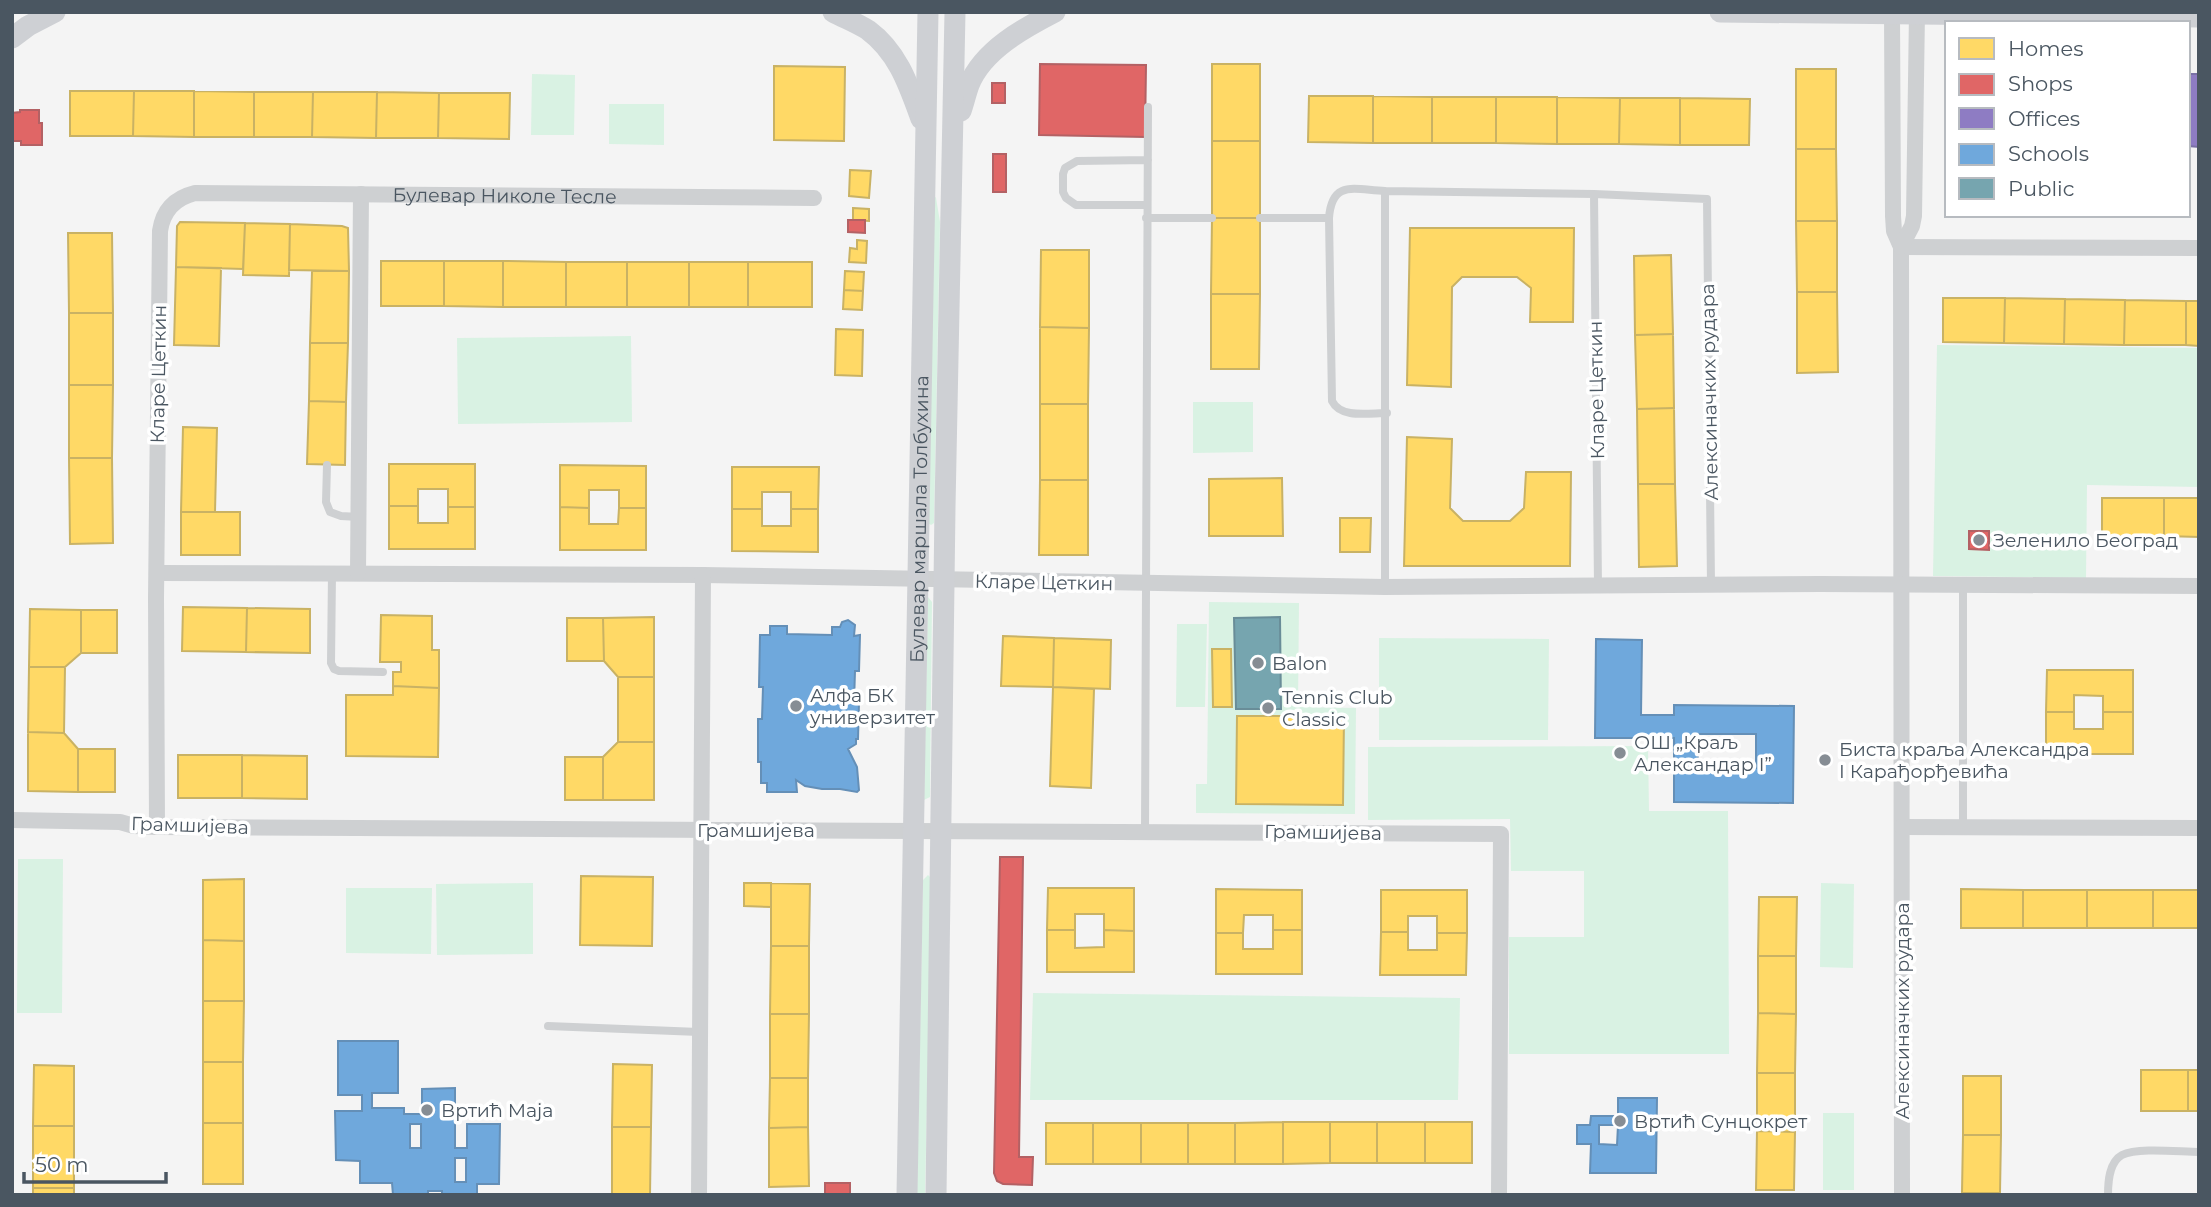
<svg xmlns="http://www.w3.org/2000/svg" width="2211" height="1207" font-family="Montserrat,sans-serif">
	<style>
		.green { fill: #d9f2e3 }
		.homes { fill: #ffd966; stroke: #c9b264; stroke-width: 2 }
		.shops { fill: #e06666; stroke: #b36164; stroke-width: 2 }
		.offices { fill: #8e7cc3; stroke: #7a71a6; stroke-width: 2 }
		.schools { fill: #6fa8dc; stroke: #648fb7; stroke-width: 2; fill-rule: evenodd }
		.public { fill: #76a5af; stroke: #698d98; stroke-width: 2 }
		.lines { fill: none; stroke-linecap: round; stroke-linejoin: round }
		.lane { stroke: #ced0d2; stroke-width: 8 }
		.street { stroke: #ced0d2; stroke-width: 16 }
		.secondary { stroke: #ced0d4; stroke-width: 21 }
		.poi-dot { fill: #868d94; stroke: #fff; stroke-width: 2.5 }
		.labels { text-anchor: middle; stroke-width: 7; stroke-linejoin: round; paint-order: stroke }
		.street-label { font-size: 19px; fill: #4a5661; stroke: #fff }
		.poi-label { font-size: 19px; fill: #4a5661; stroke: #fff; text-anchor: start }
	</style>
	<rect width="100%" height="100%" fill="#f4f4f4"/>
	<path class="green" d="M532,74L575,75L574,135H531Z
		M609,104H664V145L609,144Z
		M931,191L936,198L940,222L934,523L931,525L928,523Z
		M631,336L632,422L458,424L457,338Z
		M1937,345L2199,348V487L2087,485L2086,578L1933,576Z
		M1193,402H1253V452L1193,453Z
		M928,597L932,602L930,797L924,800Z
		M1209,602L1299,603L1298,707L1356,708L1355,814L1196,813V784H1207Z
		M1177,624H1207L1205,707H1176Z
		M1379,638L1549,639L1548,740H1379Z
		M1648,746L1649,811H1728L1729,1054H1509V937H1584V871H1511L1510,819L1368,820V747Z
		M18,859H63L62,1013H17Z
		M928,875L932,879L925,1195H917L923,880Z
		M533,883V954L437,955L436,884Z
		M1821,883L1854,884L1853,968L1820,967Z
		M346,888H432L431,954L346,953Z
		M1033,993L1460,998L1458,1100H1030Z
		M1823,1113H1854V1190H1823Z"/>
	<path class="homes" d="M1212,64H1260V141H1212Z
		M774,66L845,67L844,141L774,140Z
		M1796,69H1836V149H1796Z
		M70,91H134L133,136H70Z
		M134,91H194V137L133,136Z
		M194,91L254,92V137H194Z
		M254,92H313L312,137H254Z
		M313,92H377L376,138L312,137Z
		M377,92L439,93L438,138H376Z
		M439,93H510L509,139L438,138Z
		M1309,96H1373V143L1308,142Z
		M1373,96L1432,97V143H1373Z
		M1432,97H1496V143H1432Z
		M1496,97H1557V144L1496,143Z
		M1557,97L1620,98L1619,144H1557Z
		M1620,98H1680V145L1619,144Z
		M1680,98L1750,99L1749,145H1680Z
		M1212,141H1260V218H1212Z
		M1796,149H1836L1837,221H1796Z
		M850,170L871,171L869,198L849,196Z
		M853,208L869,209V221L853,220Z
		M1212,218H1260V294H1211Z
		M1796,221H1837V292H1797Z
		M180,222L245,223L243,269L176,267L177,226Z
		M245,223L290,224L289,276L243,275Z
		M290,224L342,226L348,228L349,271L289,270Z
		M1410,228H1574L1573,322H1530L1531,288L1517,277H1462L1452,287L1451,387L1407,385Z
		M68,233H112L113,313H69Z
		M857,240L867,241L866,263L849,262L850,248L857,249Z
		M1041,250H1089V328L1040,327Z
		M1671,255L1673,334L1635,335L1634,256Z
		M381,261H444V306H381Z
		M444,261H503V307L444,306Z
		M503,261L566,262V307H503Z
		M566,262H627V307H566Z
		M627,262H689V307H627Z
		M689,262H748V307H689Z
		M748,262H812V307H748Z
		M176,267L221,268L219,346L174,345Z
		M312,271H349L348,343H310Z
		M845,271L864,272L863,291L844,290Z
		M844,290L863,291L862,310L843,309Z
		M1797,292H1837L1838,372L1797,373Z
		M1211,294H1260L1259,369H1211Z
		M1943,298H2005L2004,343L1943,342Z
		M2005,298L2065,299L2064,344L2004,343Z
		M2065,299L2125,300L2124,345L2064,344Z
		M2125,300L2186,301V345H2124Z
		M2186,301H2199V346L2186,345Z
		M69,313H113V385H69Z
		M1040,327L1089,328L1088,404H1040Z
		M836,329L863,330L862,376L835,375Z
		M1673,334L1674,408L1637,409L1635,335Z
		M310,343H348L346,402L309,401Z
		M69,385H113L112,458H69Z
		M309,401L346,402L345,465L307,464Z
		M1040,404H1088V480H1040Z
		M1674,408L1675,484H1638L1637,409Z
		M183,427L217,428L215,512H181Z
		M1407,437L1452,439L1450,508L1463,521H1510L1524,508L1526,472H1571L1570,566H1404Z
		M69,458H112L113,543L70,544Z
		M389,464H475V507H448V489H418V506H389Z
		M560,465L646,466V508H619V490H589V508L560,507Z
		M732,467H819L818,509H791V492H762V509H732Z
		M1282,478L1283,536H1209V479Z
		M1040,480H1088V555H1039Z
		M1638,484H1675L1677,566L1639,567Z
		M2102,498H2164V536H2102Z
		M2164,498H2199V537L2164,536Z
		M389,506H418V523H448V507H475V549H389Z
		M560,507L589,508V524H618L619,508H646V550H560Z
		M732,509H762V526H791V509H818V552L732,551Z
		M181,512H240V555H181Z
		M1340,518H1371L1370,552H1340Z
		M183,607L247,608L246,652L182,651Z
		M247,608L310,609V653L246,652Z
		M30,609L81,610V653L65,667H29Z
		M81,610H117V653H81Z
		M381,615L432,616V650H439V688L393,686V672H401V662H380Z
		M654,617V677H618L604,661L603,618Z
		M567,618H603L604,661H567Z
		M1003,636L1054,638L1053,687L1001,686Z
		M1054,638L1111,640L1110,689L1053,687Z
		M1212,649H1231L1232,707H1213Z
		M29,667H65L64,733L28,732Z
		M2047,670H2133V712H2103V696L2074,695V712H2046Z
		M618,677H654V742H618Z
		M393,686L439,688L438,757L346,756V695H393Z
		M1053,687L1094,689L1091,788L1050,786Z
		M2046,712H2074V729H2103V712H2133V754H2046Z
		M1237,716H1344L1343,805L1236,804Z
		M28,732L64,733L78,749V792L28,791Z
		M618,742H654V800H603V757Z
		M78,749H115V792H78Z
		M178,755H242V798H178Z
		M242,755L307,756V799L242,798Z
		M565,757H603V800H565Z
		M581,876L653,877L652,946L580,945Z
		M244,879V941L203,940V880Z
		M744,883H771V907L744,906Z
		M771,883L810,884L809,946H771Z
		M1048,888H1134V931L1104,930V914H1075V930H1047Z
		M1216,889L1302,890V930H1273V915H1244L1243,933H1216Z
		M1961,889L2023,890V928H1961Z
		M1381,890H1467V933H1437V916H1408V932H1381Z
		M2023,890H2087V928H2023Z
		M2087,890H2153V928H2087Z
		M2153,890H2199V928H2153Z
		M1759,897H1797L1796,956H1758Z
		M1047,930H1075V948L1104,947V930L1134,931V972H1047Z
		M1273,930H1302V974H1216V933H1243V949H1273Z
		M1381,932H1408V950H1437V933H1467L1466,975H1380Z
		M203,940L244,941V1001H203Z
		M771,946H809V1014H770Z
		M1758,956H1796V1014L1758,1013Z
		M203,1001H244L243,1062H203Z
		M1758,1013L1796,1014L1795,1073H1757Z
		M770,1014H809L808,1078H770Z
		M203,1062H243V1123H203Z
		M613,1064L652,1065L651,1127H612Z
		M34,1065L74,1066V1126H33Z
		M2141,1070H2188V1111H2141Z
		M2188,1070H2199V1111H2188Z
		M1757,1073H1795V1132L1757,1131Z
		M1963,1076H2001V1135H1963Z
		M770,1078H808V1127L769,1128Z
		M1283,1122V1164H1235V1123Z
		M1283,1122H1330V1163L1283,1164Z
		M1330,1122H1377V1163H1330Z
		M1377,1122H1425V1163H1377Z
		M1425,1122H1472V1163H1425Z
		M203,1123H243V1184H203Z
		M1046,1123H1093V1164H1046Z
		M1093,1123H1141V1164H1093Z
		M1141,1123H1188V1164H1141Z
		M1188,1123H1235V1164H1188Z
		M33,1126H74V1188H33Z
		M612,1127H651L650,1195H612Z
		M808,1127L809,1186L769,1187V1128Z
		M1757,1131L1795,1132L1794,1190H1756Z
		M1963,1135H2001L2000,1193H1962Z
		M33,1188H74V1195H33Z"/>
	<path class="shops" d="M1040,64L1146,65L1145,137L1039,135Z
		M992,83H1005V103H992Z
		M20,110H39V123H42V145H21V141H12V113L20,112Z
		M993,154H1006V192H993Z
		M848,220H865V233L848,232Z
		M1969,531H1989V550L1969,549Z
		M1000,857H1023L1019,1157H1033L1032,1185L1003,1184L997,1181L994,1173Z
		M825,1183H850V1195H825Z"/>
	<path class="offices" d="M2188,74H2199V147L2188,146Z"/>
	<path class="schools" d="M848,620L855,625L854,636L860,635L859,671H855L854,703H859L858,739H856V744L848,749L857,767L859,790L857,792L840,789H822L805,786L796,780L797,792H767V783H761V762H758V719H762L763,687H759L760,635H770V626H787V634L832,635V627H840L842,622Z
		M1596,639L1642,640L1641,715H1674V705L1794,706L1793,803L1674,802V738H1595ZM1698,734H1756V768H1698Z
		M338,1041H398V1093H372V1108H404V1114H422V1089L455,1088V1148H467V1124H500L499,1184H477V1195H442V1191H428V1195H393L392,1183H360V1161L336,1160L335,1111H362V1095H338ZM410,1124H421V1148H410ZM455,1158H466V1182H455Z
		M1618,1098H1657L1656,1173H1590L1591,1144H1577V1125H1590L1591,1116H1618ZM1599,1125H1618L1617,1145L1599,1144Z"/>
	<path class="public" d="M1280,617L1281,709H1236L1234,618Z"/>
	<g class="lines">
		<path class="lane" d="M1385,191L1594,194L1707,199L1711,585
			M1594,194L1598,586
			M1147,205H1076L1066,198L1063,192V174L1065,168L1077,161L1148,160
			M1146,218H1212
			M1260,218H1329
			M327,465L326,502L330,512L341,516L359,517
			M332,573L331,663L334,669L339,671L383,672
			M1963,586V827
			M1385,587V191C1355,190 1332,179 1329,218L1332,401C1341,419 1369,413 1387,413
			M1145,830L1148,107
			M548,1026L699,1032
			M2108,1195C2108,1182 2109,1162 2122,1155C2138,1147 2180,1152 2199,1152"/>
		<g class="street">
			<path d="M1892,12L1893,216L1894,231L1901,247L1902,1195"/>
			<path d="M1901,247L2199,248"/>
			<path d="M1901,247L1912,226L1914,216L1917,12"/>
			<path d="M157,573L703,575L1385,587L1820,584L2199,586"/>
			<path d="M358,573L361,194"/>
			<path d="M12,820L120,822L134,826L157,827L1501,834L1499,1195"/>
			<path id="s1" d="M157,827L156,598L160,231C163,210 175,198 195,193L814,198"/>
			<path d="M1902,827L2199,828"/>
			<path d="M699,1195L703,575"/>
		</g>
		<g class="secondary">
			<path d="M833,12C844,18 857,23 868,30C898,52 909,86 921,119"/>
			<path d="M1720,12L2199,17"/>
			<path d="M12,38L28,26L55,12"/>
			<path d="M961,111C964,103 966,93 969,85C983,50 1024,28 1055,12"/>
			<path id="s2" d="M907,1195L928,12"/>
			<path d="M936,1195L945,507L955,12"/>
		</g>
	</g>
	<g class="poi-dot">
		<circle cx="1979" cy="540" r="7"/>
		<circle cx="1258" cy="663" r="7"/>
		<circle cx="796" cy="706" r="7"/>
		<circle cx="1268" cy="708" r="7"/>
		<circle cx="1620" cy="753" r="7"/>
		<circle cx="1825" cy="760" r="7"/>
		<circle cx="427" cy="1110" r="7"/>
		<circle cx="1620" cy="1121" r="7"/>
	</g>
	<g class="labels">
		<g class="street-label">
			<text dy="7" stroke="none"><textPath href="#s1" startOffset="961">Булевар Николе Тесле</textPath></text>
			<text transform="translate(158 374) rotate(-89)" y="7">Кларе Цеткин</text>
			<text transform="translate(1596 390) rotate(-91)" y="7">Кларе Цеткин</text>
			<text transform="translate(1709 392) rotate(-91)" y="7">Алексиначких рудара</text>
			<text dy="7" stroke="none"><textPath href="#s2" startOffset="676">Булевар маршала Толбухина</textPath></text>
			<text transform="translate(1044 582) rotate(1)" y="7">Кларе Цеткин</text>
			<text transform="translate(190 825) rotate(2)" y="7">Грамшијева</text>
			<text x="756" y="837">Грамшијева</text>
			<text transform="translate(1323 832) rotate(1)" y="7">Грамшијева</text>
			<text transform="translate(1902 1011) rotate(-90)" y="7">Алексиначких рудара</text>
		</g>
		<g class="poi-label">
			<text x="1993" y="547">Зеленило Београд</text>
			<text x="1272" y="670">Balon</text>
			<text x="810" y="702">Алфа БК<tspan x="810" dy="22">универзитет</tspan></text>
			<text x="1282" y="704">Tennis Club<tspan x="1282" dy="22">Classic</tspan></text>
			<text x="1634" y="749">ОШ „Краљ<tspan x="1634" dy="22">Александар I”</tspan></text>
			<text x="1839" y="756">Биста краља Александра<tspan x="1839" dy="22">I Карађорђевића</tspan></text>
			<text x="441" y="1117">Вртић Маја</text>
			<text x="1634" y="1128">Вртић Сунцокрет</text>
		</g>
	</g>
	<rect width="2211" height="1207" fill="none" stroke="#4a5661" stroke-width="28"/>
	<rect x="1945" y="21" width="245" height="196" fill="#ffffff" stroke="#b7bbc0" stroke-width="2"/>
	<rect x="1959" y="38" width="35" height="21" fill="#ffd966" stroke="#b7bbc0" stroke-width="2"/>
	<text x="2008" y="56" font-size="21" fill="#4a5661">Homes</text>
	<rect x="1959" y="74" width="35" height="21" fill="#e06666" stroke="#b7bbc0" stroke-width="2"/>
	<text x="2008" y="91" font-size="21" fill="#4a5661">Shops</text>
	<rect x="1959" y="108" width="35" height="21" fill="#8e7cc3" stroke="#b7bbc0" stroke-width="2"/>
	<text x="2008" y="126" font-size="21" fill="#4a5661">Offices</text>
	<rect x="1959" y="144" width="35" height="21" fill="#6fa8dc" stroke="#b7bbc0" stroke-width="2"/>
	<text x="2008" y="161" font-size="21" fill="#4a5661">Schools</text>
	<rect x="1959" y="178" width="35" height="21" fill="#76a5af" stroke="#b7bbc0" stroke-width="2"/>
	<text x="2008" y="196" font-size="21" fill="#4a5661">Public</text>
	<path d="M24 1172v10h142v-10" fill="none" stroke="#4a5661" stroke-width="3.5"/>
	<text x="35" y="1172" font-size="21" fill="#4a5661" stroke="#ffffff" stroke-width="5" paint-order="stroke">50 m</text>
</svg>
